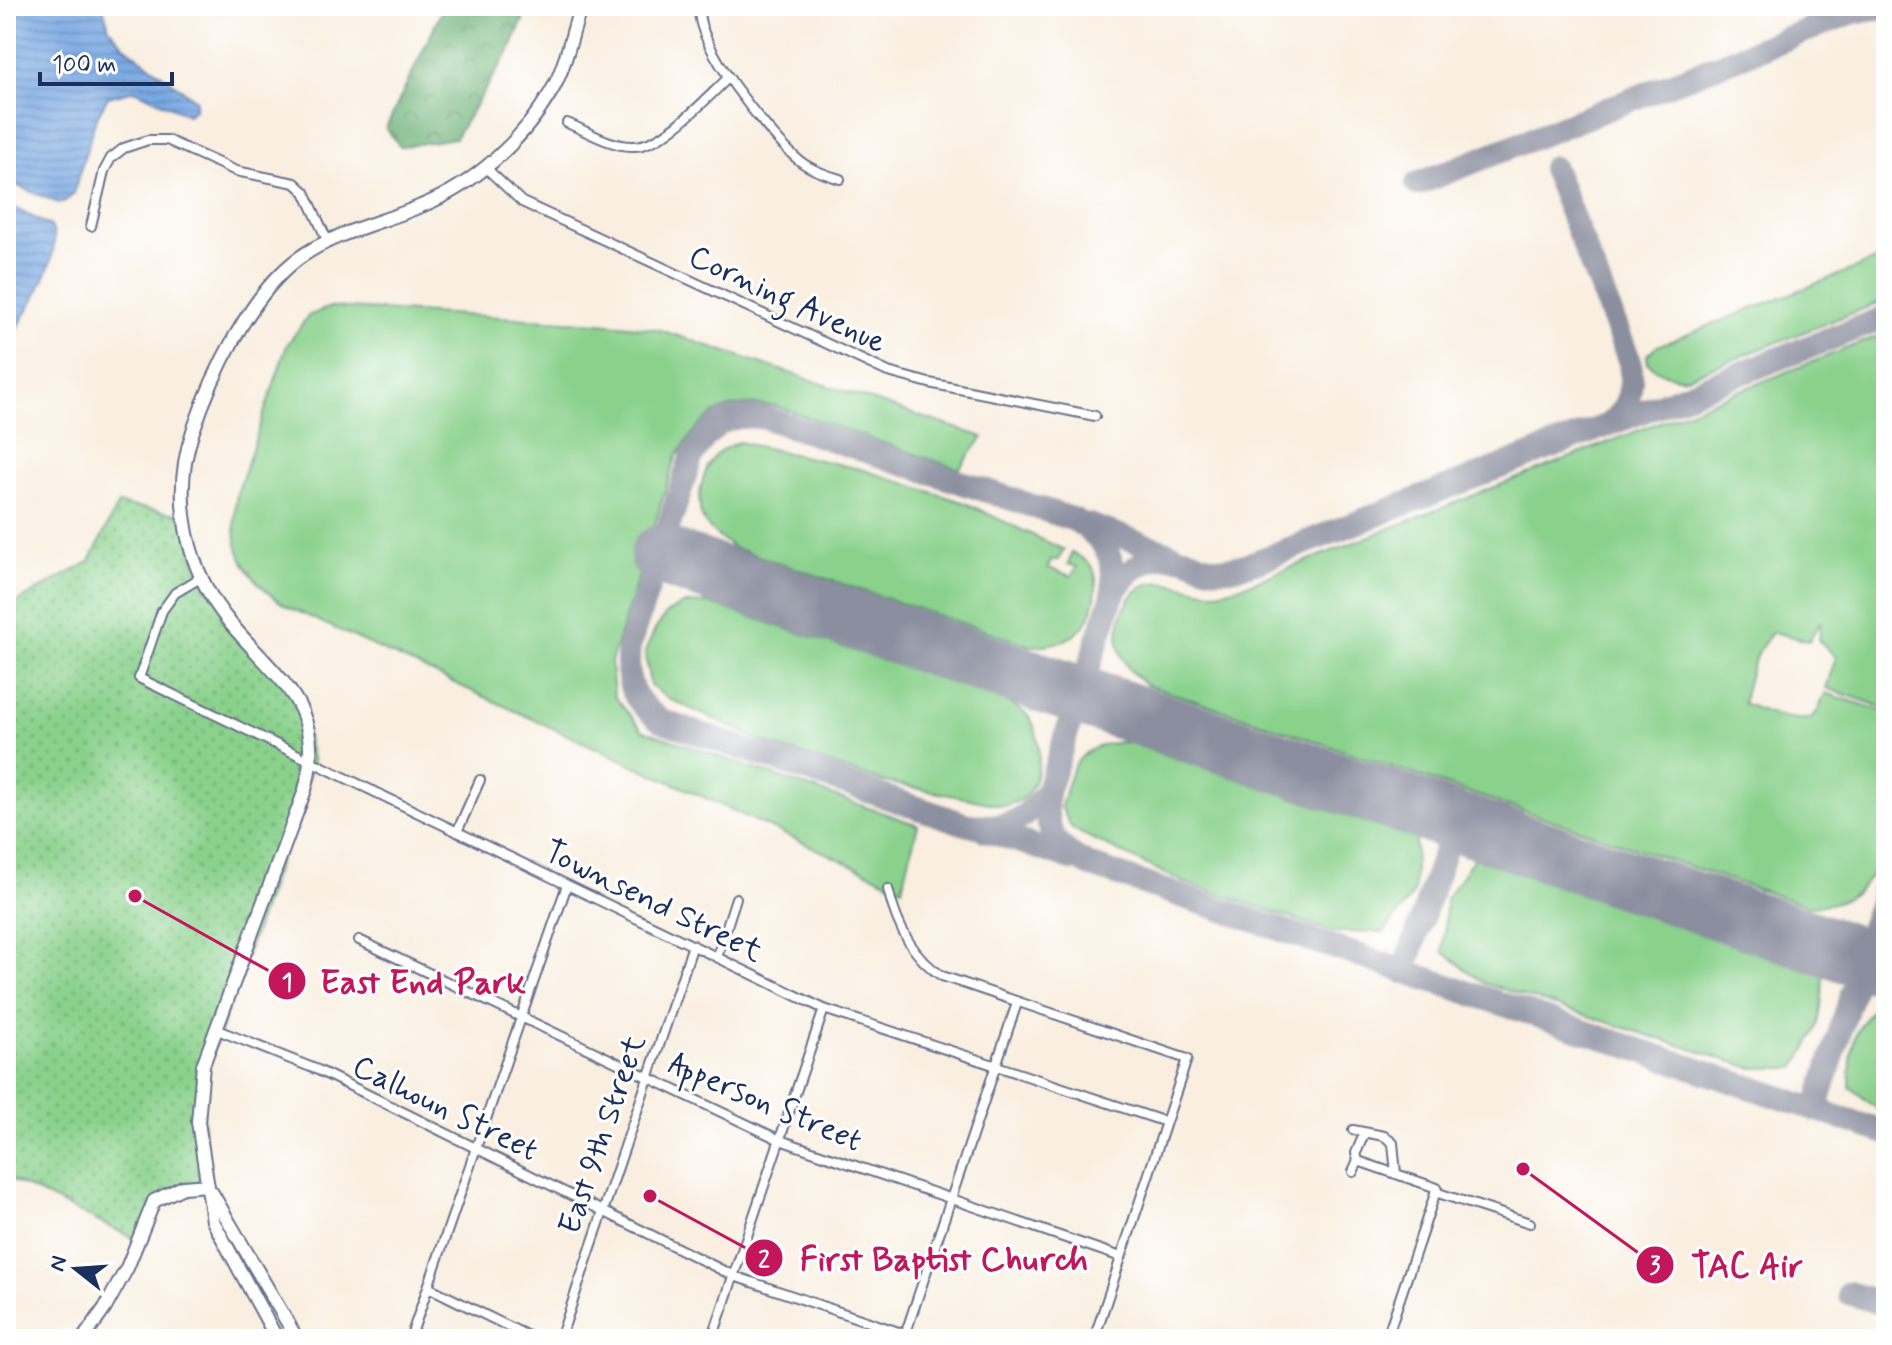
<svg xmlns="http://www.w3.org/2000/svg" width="1892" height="1345" font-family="Mynerve,sans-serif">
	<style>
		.grass { fill: #8ad18c; stroke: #528075; stroke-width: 2 }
		.forest { fill: url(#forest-crowns); stroke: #45716b; stroke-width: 2 }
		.park { fill: url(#park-dots); stroke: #528075; stroke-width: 2 }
		.water { fill: url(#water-rules); stroke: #4a6ba0; stroke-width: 2 }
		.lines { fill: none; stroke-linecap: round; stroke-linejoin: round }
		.taxiway { stroke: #8a8e9e; stroke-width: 24 }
		.runway { stroke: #8a8e9e; stroke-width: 60 }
		.street-casing { stroke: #69728b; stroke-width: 12 }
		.secondary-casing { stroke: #69728b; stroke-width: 16 }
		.street { stroke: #fff; stroke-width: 8 }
		.secondary { stroke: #fff; stroke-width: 12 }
		.labels { text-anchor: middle; stroke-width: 6; stroke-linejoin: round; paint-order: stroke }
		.street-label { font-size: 32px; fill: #1b2f5e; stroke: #fff }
		.leader { fill: none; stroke: #c2185b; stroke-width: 3 }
		.callout-dot { fill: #c2185b; stroke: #fff; stroke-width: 3 }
		.mark-label { font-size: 24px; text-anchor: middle; font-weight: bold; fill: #fff }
		.callout-label { font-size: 34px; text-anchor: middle; font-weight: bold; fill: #c2185b; stroke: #fff; stroke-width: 6; stroke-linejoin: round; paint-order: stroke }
	</style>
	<defs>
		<pattern id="forest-crowns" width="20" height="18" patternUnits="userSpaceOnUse" patternTransform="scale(2)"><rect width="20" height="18" fill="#6fb378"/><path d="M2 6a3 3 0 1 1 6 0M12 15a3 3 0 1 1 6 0" fill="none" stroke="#5a9266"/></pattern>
		<pattern id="park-dots" width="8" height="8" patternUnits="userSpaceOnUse" patternTransform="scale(2)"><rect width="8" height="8" fill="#8ad18c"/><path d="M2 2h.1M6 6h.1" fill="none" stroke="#70aa76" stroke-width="1.8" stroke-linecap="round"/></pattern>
		<pattern id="water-rules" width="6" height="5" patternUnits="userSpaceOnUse" patternTransform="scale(2)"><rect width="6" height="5" fill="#78a7e2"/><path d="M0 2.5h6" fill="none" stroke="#6288ba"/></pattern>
	</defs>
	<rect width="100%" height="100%" fill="#fff"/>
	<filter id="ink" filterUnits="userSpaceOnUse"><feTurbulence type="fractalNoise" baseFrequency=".0125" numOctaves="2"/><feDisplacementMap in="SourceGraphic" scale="16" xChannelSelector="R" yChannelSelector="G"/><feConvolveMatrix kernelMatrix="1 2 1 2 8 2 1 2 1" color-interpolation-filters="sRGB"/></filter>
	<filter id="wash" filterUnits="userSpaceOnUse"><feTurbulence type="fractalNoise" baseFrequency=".006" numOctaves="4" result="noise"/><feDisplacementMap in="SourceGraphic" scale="32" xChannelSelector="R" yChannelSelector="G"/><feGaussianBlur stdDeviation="1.8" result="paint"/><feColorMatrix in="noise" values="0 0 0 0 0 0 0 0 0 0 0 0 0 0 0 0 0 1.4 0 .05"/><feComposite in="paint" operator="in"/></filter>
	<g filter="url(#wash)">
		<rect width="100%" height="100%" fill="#f9eedf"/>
		<path class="grass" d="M1886,256V300L1688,377C1672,378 1661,374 1648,363L1647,355L1655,347Z
			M330,307L599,323L657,329L983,437L959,469L775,406C721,400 705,412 676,457L611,662L614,696L642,730L918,825L902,888L286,606C242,576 228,546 237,494L287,345L308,316Z
			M1886,333V708L1826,688L1836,657L1819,641L1821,620L1809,641L1773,632C1754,652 1748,676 1743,703C1764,712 1787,721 1810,719L1818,711L1825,693L1886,712C1886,737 1886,762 1886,786C1886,845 1882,906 1808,906L1147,685C1129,673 1117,657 1118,634C1120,614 1131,585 1154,583C1174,580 1195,592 1215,592C1228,591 1239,586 1251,583Z
			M739,442L864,470L965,503L1064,550L1058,560H1051L1048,568L1071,576L1077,567L1068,564L1072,552C1078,556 1088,561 1092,567C1098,576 1096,588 1095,598C1088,635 1066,645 1031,646L734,548C723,540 707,530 702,517C695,497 704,463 721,451C726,447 733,445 739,442Z
			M708,603L1007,701C1013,706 1023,710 1028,716C1044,736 1043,781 1022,799C1018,802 1009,804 1004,806L881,781L767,743L667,698L650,685L645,652L655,630L666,614L683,604Z
			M1127,742L1416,839L1414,893L1384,932H1333L1183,882L1080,833L1071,827L1061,807C1072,762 1079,744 1127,742Z
			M1474,858L1823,975C1822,1022 1819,1029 1795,1068H1751L1484,983L1443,952L1446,899Z
			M1883,995L1886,996V1116L1850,1087C1851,1038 1852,1033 1883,995Z"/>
		<path class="forest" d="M444,6H529L510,50L455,138L400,147L386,128Z"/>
		<path class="park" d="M118,504L183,515L200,578L297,699L313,763L201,1087L208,1185L154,1201L139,1241L6,1177V608L90,561Z"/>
		<path class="water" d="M6,6H103L109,28L123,45L196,100L195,109L188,115L135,90L108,97L96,119L73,195L63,203H58L6,181Z
			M6,204L51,226C67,256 21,319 6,348Z"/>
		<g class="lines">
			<path class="taxiway" d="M1553,168L1630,362C1634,387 1629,407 1610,424
				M1417,184L1853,12L1886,8
				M1886,317L1258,561C1244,566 1230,570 1215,568C1204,567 1195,561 1184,558C1151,551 1128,567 1113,595L1047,792C1044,832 1054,847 1089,865L1886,1133
				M1089,525L1175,555
				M1047,792C1020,824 1010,829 968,825L662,721C631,700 625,683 629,646L692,455C713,423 727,412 766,418L1075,520C1107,541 1116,557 1113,595
				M985,830L1072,859
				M1404,972L1455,820
				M1816,1110L1886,882
				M1849,1293L1886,1305"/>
			<path class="runway" d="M660,555L1886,966"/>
		</g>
	</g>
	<g filter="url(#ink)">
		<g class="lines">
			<defs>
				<path id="street" d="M700,6C691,40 769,134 795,157C808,169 824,174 840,179
					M1233,7V6
					M567,123C587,131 610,146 632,146C662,148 707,98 728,78
					M485,167L522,202L888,372L929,383L1095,416
					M91,226L104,171L111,158L124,148L148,140H167L236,171L295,183L305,192L328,242
					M200,578L175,593L162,611L139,678L824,1009L1166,1122
					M457,832L480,780
					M888,889C896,924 911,956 942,976L1187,1059L1094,1339
					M359,940L780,1140L1121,1257
					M717,957L736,898
					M215,1029L318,1070L734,1276L919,1339
					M1353,1130L1384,1136L1393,1143L1396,1174
					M1358,1161L1437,1188L1387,1337
					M1353,1172L1358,1161L1356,1153L1364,1134
					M1435,1192L1530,1223
					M428,1287L534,1339
					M904,1338L1017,1003
					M410,1339L567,885
					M560,1339L693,945
					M712,1339L824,1009"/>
				<path id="secondary" d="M212,1193L297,1339
					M83,1339L105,1308L127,1268L154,1201L183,1187L208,1185
					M277,1339L213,1221L198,1122L203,1065L305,790C327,707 278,680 231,624C187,572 170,498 193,431C212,375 250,294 299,258C335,232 381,223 421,206C474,185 522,141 551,92C565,69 572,32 581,6"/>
			</defs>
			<use href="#street" class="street-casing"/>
			<use href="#secondary" class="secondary-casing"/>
			<use href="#street" class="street"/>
			<use href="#secondary" class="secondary"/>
		</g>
	</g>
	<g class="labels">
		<g class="street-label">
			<text transform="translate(788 298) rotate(25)" y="11">Corning Avenue</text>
			<text transform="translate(654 900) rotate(26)" y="11">Townsend Street</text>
			<text transform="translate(766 1101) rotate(23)" y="11">Apperson Street</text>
			<text transform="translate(446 1107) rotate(26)" y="11">Calhoun Street</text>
			<text transform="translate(601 1134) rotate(-71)" y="11">East 9th Street</text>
		</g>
	</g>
	<path class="leader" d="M135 896L287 981M650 1196L764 1258M1523 1169L1655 1265"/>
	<g class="callout-dot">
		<circle cx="135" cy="896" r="8"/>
		<circle cx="650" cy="1196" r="8"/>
		<circle cx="1523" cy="1169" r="8"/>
		<circle cx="287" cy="981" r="20"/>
		<circle cx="764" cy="1258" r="20"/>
		<circle cx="1655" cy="1265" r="20"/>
	</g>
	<g class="mark-label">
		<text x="287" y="990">1</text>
		<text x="764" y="1267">2</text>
		<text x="1655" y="1273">3</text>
	</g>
	<g class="callout-label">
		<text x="423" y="993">East End Park</text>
		<text x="944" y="1270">First Baptist Church</text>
		<text x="1747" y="1277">TAC Air</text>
	</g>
	<rect width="1892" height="1345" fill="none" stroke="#fff" stroke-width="32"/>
	<g transform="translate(76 1269) rotate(287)" stroke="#ffffff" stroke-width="6" paint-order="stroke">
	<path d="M0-6L14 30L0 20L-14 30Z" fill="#1b2f5e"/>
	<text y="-12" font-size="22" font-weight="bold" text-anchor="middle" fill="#1b2f5e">N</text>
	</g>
	<path d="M40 72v12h132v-12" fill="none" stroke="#1b2f5e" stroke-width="4"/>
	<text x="52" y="72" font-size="24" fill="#1b2f5e" stroke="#ffffff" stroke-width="6" paint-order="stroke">100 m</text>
</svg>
